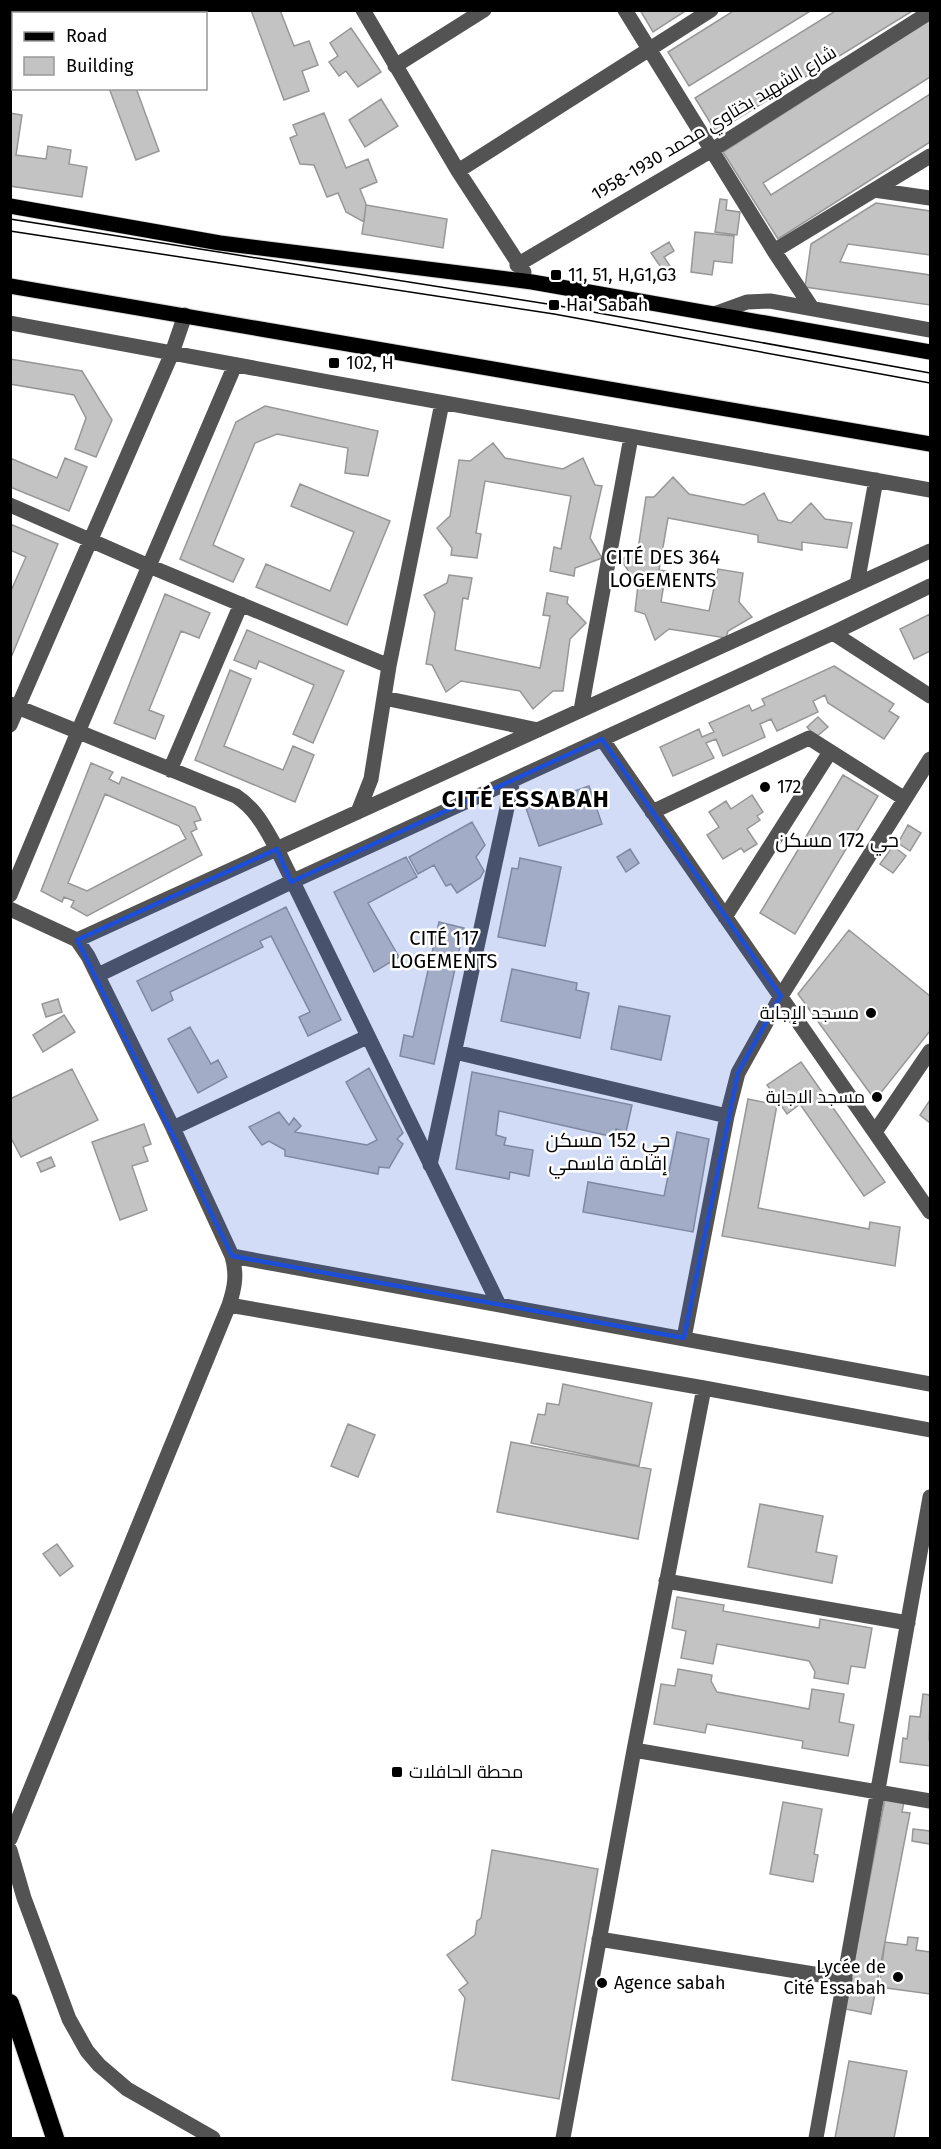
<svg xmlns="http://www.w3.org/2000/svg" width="941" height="2149" font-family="'Fira Sans',Cairo,sans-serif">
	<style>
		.building { fill: #c3c3c3; stroke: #979797; stroke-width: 1.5; fill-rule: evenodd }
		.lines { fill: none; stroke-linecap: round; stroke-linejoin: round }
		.major-casing { stroke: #dbdbdb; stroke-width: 17 }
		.highway-casing { stroke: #dbdbdb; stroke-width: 20 }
		.minor { stroke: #535353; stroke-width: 15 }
		.major { stroke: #000; stroke-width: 15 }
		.highway { stroke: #000; stroke-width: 18 }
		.tram { stroke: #000; stroke-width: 1.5 }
		.marked { fill: #1d4ed8; fill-opacity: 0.2; stroke: #1d4ed8; stroke-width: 4.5; stroke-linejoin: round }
		.poi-dot { fill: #000; stroke: #fff; stroke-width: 2 }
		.labels { text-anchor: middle; stroke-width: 5; stroke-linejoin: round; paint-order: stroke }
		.street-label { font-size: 18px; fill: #000; stroke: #fff }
		.poi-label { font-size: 18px; fill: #000; stroke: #fff; text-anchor: start }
		.neighbourhood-label { font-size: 20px; fill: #000; stroke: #fff }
		.district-label { font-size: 24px; font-weight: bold; letter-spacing: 1.5px; fill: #000; stroke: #fff }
	</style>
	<rect width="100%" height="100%" fill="#fff"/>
	<path class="building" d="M10,10H60L52,14H14V28L10,29Z
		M80,10H107L108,14H81Z
		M251,10H280L294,46L309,41L318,65L302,71L309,91L284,100Z
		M640,10H687L653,32Z
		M735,10H812L689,86L668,52Z
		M837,10H914L716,132L695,98Z
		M930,20V77L763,183L771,195L930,94V142L778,239L723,152Z
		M351,28L381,72L358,87L346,71L339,76L329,62L338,56L330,43Z
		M109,88H136L159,151L136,160Z
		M381,99L398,126L365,147L349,120Z
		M10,113L22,115L16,155L46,159L48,146L71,150L69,164L87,167L82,197L10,186Z
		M324,113L346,168L368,159L377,182L360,189L366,204L364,222L346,212L338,193L327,197L314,165L300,164L290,138L297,135L293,125Z
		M720,199L727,200L726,210L740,212L737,235L715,232Z
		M876,203L930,211V255L848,244L840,262L930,275V305L805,287L811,244Z
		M366,205L447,219L443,248L362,234Z
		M695,232L734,236L732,263L714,261L712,275L691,272Z
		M669,242L674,251L664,257L672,269L665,273L651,253Z
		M10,359L82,371L112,420L96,457L75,449L86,418L74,395L10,384Z
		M265,406L378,431L368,476L345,473L348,448L277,434L255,443L213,545L244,559L233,582L180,559L236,422Z
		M493,443L505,458L563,469L583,458L595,485L602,486L590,538L602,558L575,568L574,576L550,571L554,547L561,549L571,496L485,481L476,533L481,534L477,558L451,555L452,548L437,528L450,516L459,460L470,461Z
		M10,458L57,478L65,458L87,467L69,511L10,487Z
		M673,477L689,494L744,505L764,493L778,520L791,523L811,503L825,519L852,523L847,548L802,542V550L758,542V535L668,518L659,570L666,571L661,602L709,611L718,569L743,573L739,602L752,617L728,631L726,638L669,629L655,640L645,614L635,611L638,585L621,560L638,549L646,497H654Z
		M300,484L390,521L347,625L256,587L266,564L330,591L354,532L291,506Z
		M10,524L58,544L10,660V593L26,557L10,550Z
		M449,575L472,578L468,599L463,598L455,650L540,668L550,616L543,615L547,593L568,597L567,603L586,623L570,639L563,691H553L533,709L520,691L461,681L446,692L432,665L426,664L435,613L424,595L447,583Z
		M165,594L210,613L199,638L181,631L149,710L164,716L155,739L114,723Z
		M930,614V651L914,659L900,629Z
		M247,630L344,671L313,743L293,734L314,685L259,661L256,669L234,660Z
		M834,666L894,704L889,711L899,717L884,739L828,703L825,695L813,701L818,712L777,731L771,719L760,724L765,737L723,756L716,739L706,743L714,758L673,776L660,747L699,729L702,737L714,732L709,723L749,705L752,711L765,705L762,699Z
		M230,670L251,679L224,746L283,770L293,746L314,755L295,802L195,760Z
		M818,717L828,727L816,737L807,727Z
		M91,763L113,772L109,779L119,784L122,777L195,807L201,820L194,822L197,829L191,832L202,855L87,916L71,907L74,901L64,897L62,902L41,891ZM105,794L179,826L186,839L87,891L68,883Z
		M843,775L878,796L795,934L760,913Z
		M589,786L602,824L539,846L526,808Z
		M752,795L763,812L757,816L760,820L747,829L757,844L744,852L741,848L723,859L707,835L719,827L709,812L726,801L731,809Z
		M472,822L485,845L476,857L484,871L480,878L457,893L451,884L446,886L434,865L418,874L409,857Z
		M908,825L921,833L910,851L898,843Z
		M893,846L906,856L893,873L880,864Z
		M630,849L639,863L626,872L617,857Z
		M406,857L417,877L368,903L399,957L374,972L334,892Z
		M520,858L561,867L545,946L498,937L512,868L518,869Z
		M286,907L341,1020L308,1036L299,1017L310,1012L271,936L260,941L263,947L170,992L173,1000L152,1011L137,981Z
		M439,922L464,928L434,1064L400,1056L404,1035L413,1037Z
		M849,930L930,996V1031L875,1100L798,994Z
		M512,969L577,983L576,990L589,993L580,1038L501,1021Z
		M58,999L62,1012L46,1017L42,1004Z
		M619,1006L670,1016L661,1060L611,1049Z
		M64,1015L75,1032L43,1052L33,1035Z
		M190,1027L211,1064L218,1060L227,1077L198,1093L168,1039Z
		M801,1062L885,1182L864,1196L800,1104L787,1114L767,1085Z
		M369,1068L403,1133L397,1139L403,1144L389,1168L379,1167L378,1174L285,1156V1150L269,1141L262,1145L249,1127L279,1112L289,1125L294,1118L301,1126L295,1132L367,1145L377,1140L346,1082Z
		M72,1069L98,1120L21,1157L10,1136V1099Z
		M472,1072L632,1105L626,1132L616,1129L614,1137L499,1111L496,1135L506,1138L504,1145L533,1150L529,1176L510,1172L509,1179L456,1169Z
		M748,1099L777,1105L758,1208L869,1229L870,1222L900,1227L895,1266L722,1236Z
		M930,1100V1123L920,1115Z
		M144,1124L151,1144L143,1147L148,1161L132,1166L147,1210L120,1220L92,1142Z
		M677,1132L709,1139L693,1232L583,1212L588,1182L664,1196Z
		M51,1157L55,1166L41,1172L37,1163Z
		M563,1384L652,1403L639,1466L531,1443L538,1414L545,1415L547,1403L559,1405Z
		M348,1424L375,1435L358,1477L331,1466Z
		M511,1442L651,1469L638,1539L497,1512Z
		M760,1504L823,1516L816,1552L837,1556L832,1583L748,1567Z
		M57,1544L73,1566L60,1576L43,1554Z
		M677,1597L724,1605L723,1611L819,1628L820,1619L872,1628L865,1668L851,1666L848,1684L814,1678L815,1672L809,1661L717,1644L713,1664L681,1658L686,1631L672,1628Z
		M678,1669L712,1675L711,1681L717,1692L809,1709L812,1689L844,1694L839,1722L854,1725L848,1756L802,1748L803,1741L707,1724L705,1733L654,1724L661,1684L675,1686Z
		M923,1694L930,1695L929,1740H930V1766L900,1762L903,1738L907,1739L910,1716L920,1717Z
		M885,1798L904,1802L902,1812L910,1813L871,2014L845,2009Z
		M783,1802L822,1809L814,1854L818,1855L813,1882L770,1874Z
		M913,1829L930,1831V1844L912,1841Z
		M492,1850L598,1869L559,2099L452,2080L465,1998L459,1990L468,1983L447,1955L475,1935L477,1921L481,1918Z
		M908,1937L918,1938L916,1950L930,1952V1994L879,1987L885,1942L907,1945Z
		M849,2061L907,2071L894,2138H835Z"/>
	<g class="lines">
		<defs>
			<path id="major" d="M10,206L220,243L532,282L930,352
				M10,286L930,444"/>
			<path id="highway" d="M10,2003L55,2138"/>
		</defs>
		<use href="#major" class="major-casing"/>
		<use href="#highway" class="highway-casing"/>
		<path class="minor" d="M363,10L458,171L524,272
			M625,10L774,251L812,308
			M395,66L484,10
			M458,171L711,10
			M874,190L930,198
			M774,251L930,156
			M517,265L712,150L930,12
			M714,314L747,302L770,301L930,330
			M10,323L329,382L930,490
			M10,505L149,566L389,666
			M857,584L876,480
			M833,633L930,696
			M384,698L538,730
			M10,704L236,796C257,810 265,828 277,849L499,1305
			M581,710L631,437
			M10,725L172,353L185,315
			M602,739L930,1212
			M170,770L241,604
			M358,812L371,779L389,666L442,403
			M652,812L809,738L905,799
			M10,895L78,732L235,365
			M10,909L77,940L88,956L173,1128L232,1256C237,1274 235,1287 229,1305L10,1839
			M725,917L830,752
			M77,940L930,551
			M98,975L291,882L833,633L930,586
			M455,1052L727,1116
			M173,1128L367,1037
			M875,1132L930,1051
			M430,1165L513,780
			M232,1256L930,1384
			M229,1305L704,1388L930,1430
			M684,1338L727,1116L738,1073L781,996L930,759
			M666,1581L908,1623
			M634,1750L930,1801
			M10,1850L24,1898L69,2019L87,2051L99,2065L127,2089L213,2138
			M599,1939L845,1979
			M563,2138L634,1750L704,1388
			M816,2138L930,1497"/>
		<use href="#major" class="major"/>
		<use href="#highway" class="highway"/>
		<path class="tram" d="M10,219L554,305L930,373
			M10,231L554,314L930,383"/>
	</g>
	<path class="marked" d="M602,739L781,996L738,1073L684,1338L232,1256L77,940L277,849L291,882Z"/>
	<g class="poi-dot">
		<rect x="550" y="269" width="12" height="12" rx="3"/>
		<rect x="548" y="299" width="12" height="12" rx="3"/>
		<rect x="328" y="357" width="12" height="12" rx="3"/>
		<circle cx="765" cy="787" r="6"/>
		<circle cx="871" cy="1013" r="6"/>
		<circle cx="877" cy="1097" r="6"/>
		<rect x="391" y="1766" width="12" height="12" rx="3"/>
		<circle cx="898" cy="1977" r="6"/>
		<circle cx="602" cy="1983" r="6"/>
	</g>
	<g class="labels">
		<g class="street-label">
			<text transform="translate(714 123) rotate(-31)" y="6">شارع الشهيد بختاوي محمد 1930-1958</text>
		</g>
		<g class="poi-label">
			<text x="568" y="281">11, 51, H,G1,G3</text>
			<text x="566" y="311">Hai Sabah</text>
			<text x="346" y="369">102, H</text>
			<text x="777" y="793">172</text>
			<text x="859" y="1019" text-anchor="end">مسجد الإجابة</text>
			<text x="865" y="1103" text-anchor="end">مسجد الاجابة</text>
			<text x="409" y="1778">محطة الحافلات</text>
			<text x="886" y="1973" text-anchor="end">Lycée de<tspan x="886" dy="21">Cité Essabah</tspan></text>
			<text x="614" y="1989">Agence sabah</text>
		</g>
		<g class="neighbourhood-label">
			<text x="663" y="564">CITÉ DES 364<tspan x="663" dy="23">LOGEMENTS</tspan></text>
			<text x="837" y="847">حي 172 مسكن</text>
			<text x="444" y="945">CITÉ 117<tspan x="444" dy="23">LOGEMENTS</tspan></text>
			<text x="608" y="1147">حي 152 مسكن<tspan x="608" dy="23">إقامة قاسمي</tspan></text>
		</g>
		<g class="district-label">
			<text x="526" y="807">CITÉ ESSABAH</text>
		</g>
	</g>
	<rect width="941" height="2149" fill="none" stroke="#000000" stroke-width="24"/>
	<rect x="12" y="12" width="195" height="78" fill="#ffffff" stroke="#999999" stroke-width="1.5"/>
	<rect x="24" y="32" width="30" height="9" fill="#000000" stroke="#999999" stroke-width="1.5"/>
	<text x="66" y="42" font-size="18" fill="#000000">Road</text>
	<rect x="24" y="57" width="30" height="18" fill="#c3c3c3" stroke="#999999" stroke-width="1.5"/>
	<text x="66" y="72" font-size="18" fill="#000000">Building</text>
</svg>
